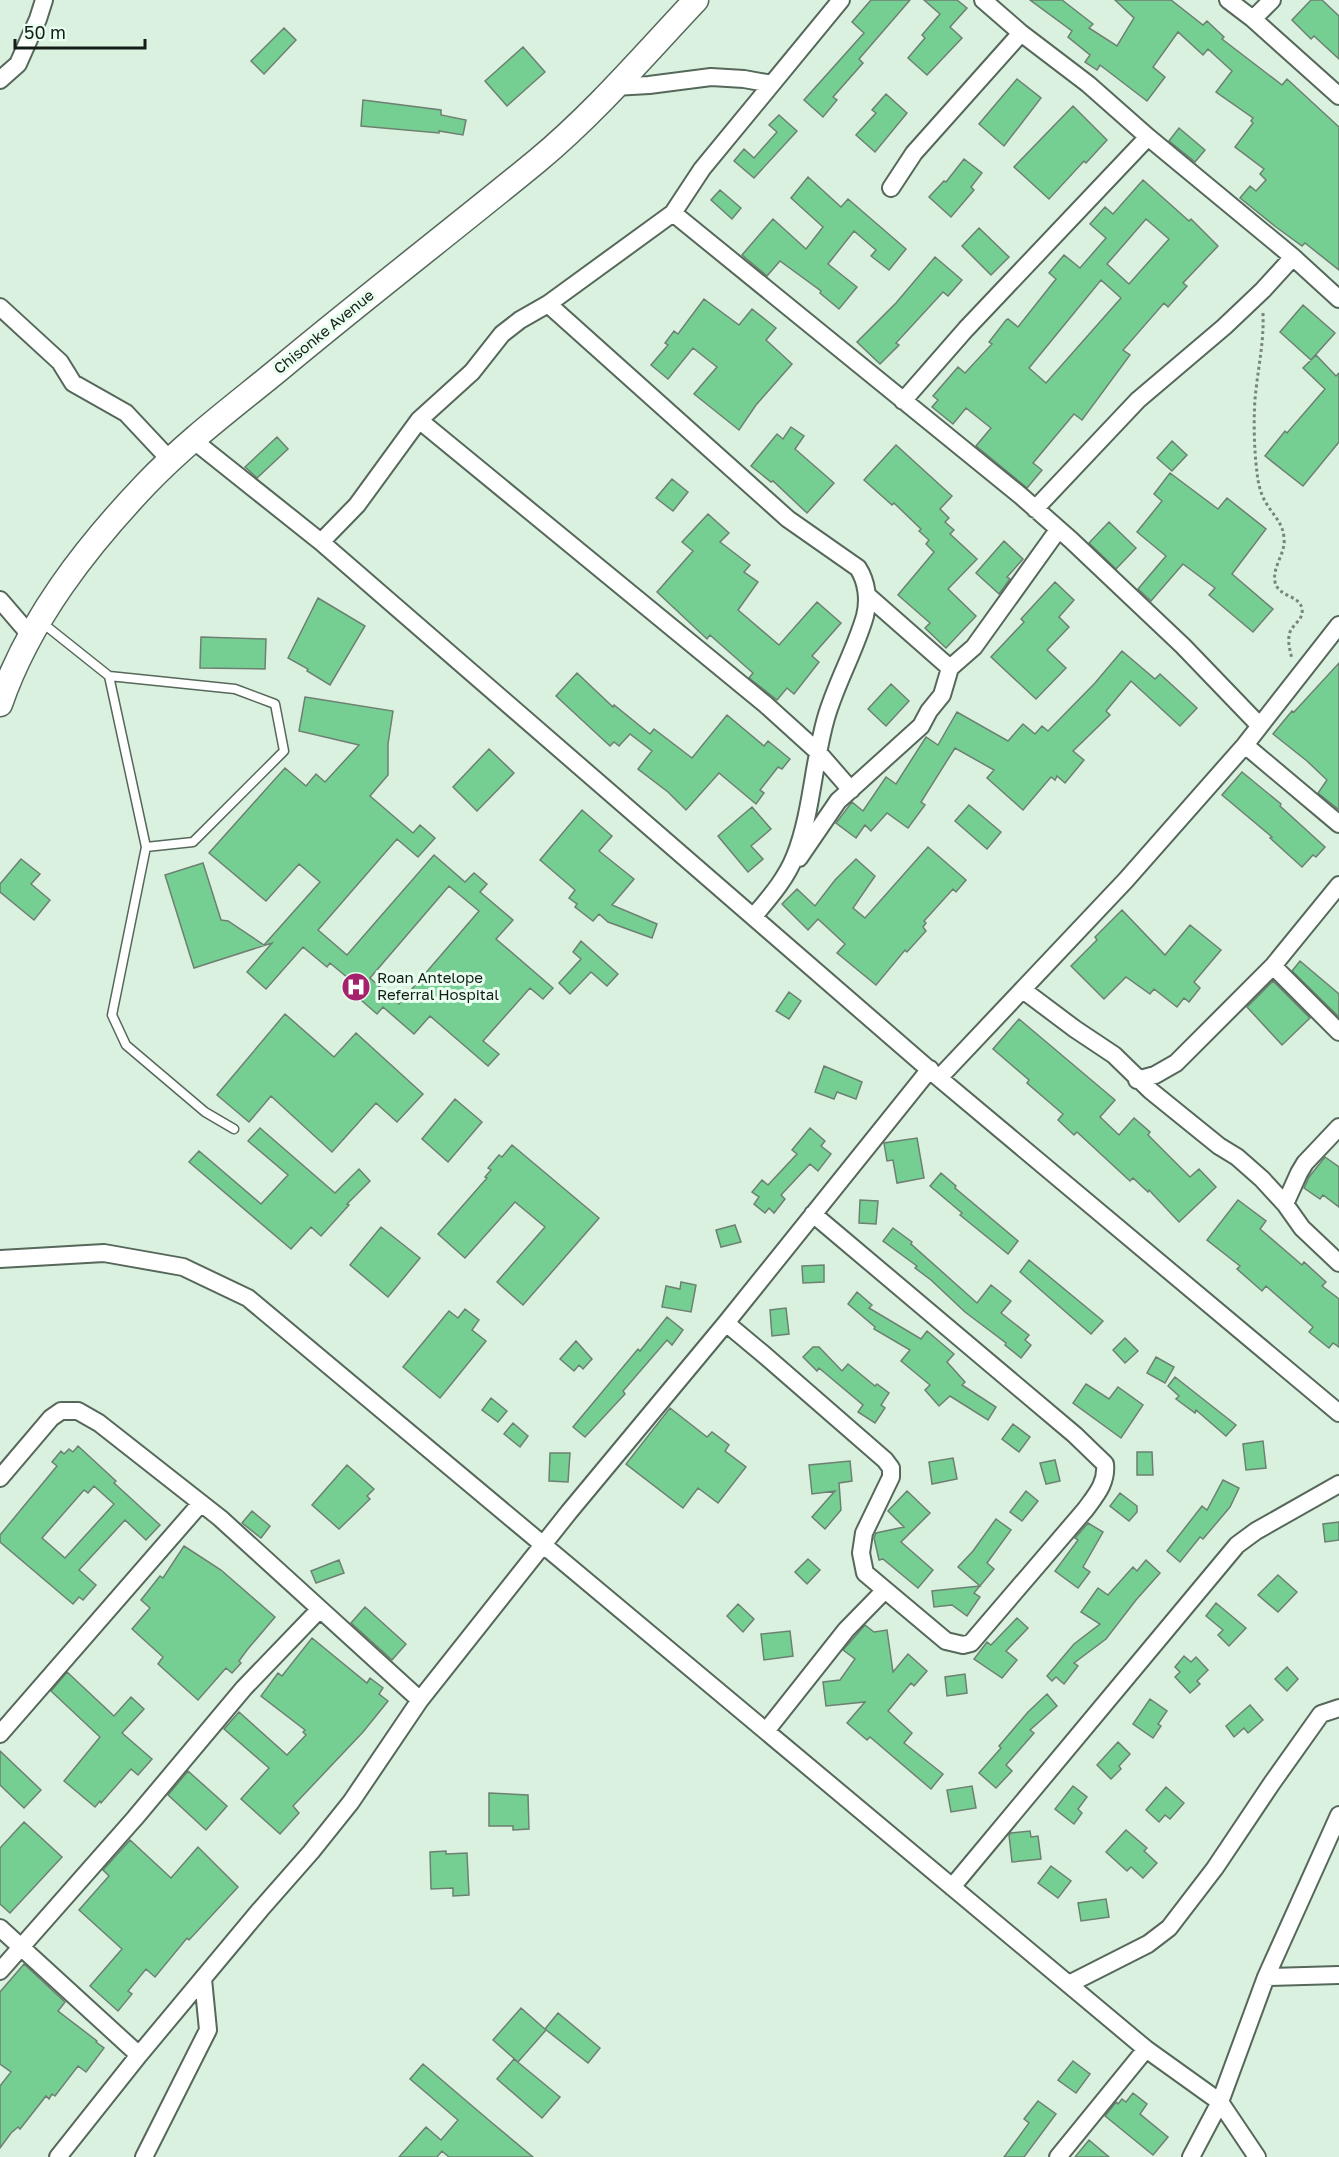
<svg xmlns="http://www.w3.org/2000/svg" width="1339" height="2157" font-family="'Golos Text',sans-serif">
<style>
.building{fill:#75cf93;stroke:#6d8072;stroke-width:1.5;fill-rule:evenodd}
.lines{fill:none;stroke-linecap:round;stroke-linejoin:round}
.lane-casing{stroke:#55685a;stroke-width:11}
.street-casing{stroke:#55685a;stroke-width:20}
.secondary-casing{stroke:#55685a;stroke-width:27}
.path{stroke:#77857a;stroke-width:3;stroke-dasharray:3 3;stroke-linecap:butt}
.lane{stroke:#fff;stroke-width:8}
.street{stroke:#fff;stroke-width:16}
.secondary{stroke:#fff;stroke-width:24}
.labels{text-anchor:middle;stroke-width:6;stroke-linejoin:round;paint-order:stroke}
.street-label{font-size:15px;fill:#151c17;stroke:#e8feee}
.poi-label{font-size:15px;fill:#151c17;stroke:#e8feee;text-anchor:start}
</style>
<rect width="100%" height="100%" fill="#dbf1e0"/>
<path class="building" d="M871 0H910L859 59 863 63 833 97 837 100 823 117 804 100 864 33 852 22Z
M924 0H957L967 8 950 27 962 38 927 75 908 58 925 38 922 35 940 14Z
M1030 0H1062L1093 24 1089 28 1117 46 1134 18 1115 0H1171L1203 25 1207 21 1224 37 1222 39 1282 85 1287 79 1339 127V270L1305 243 1302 246 1276 227 1240 198 1250 186 1256 191 1266 180 1260 174 1264 169 1235 147 1253 123 1251 121 1253 118 1216 92 1232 71 1208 49 1203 55 1178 32 1153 67 1165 77 1147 101 1100 65 1097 70 1085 62 1090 55 1068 37 1072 31Z
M1311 0H1322L1339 16V59L1314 36 1311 39 1292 20Z
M284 28 296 40 264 74 251 61Z
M523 47 545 72 507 106 485 81Z
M1017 79 1041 98 1004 146 979 124Z
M886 94 907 113 875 152 856 135 876 113 872 110Z
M363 100 441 110V115L466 120 463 135 439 131V133L361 126Z
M1073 106 1107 140 1086 163 1084 161 1049 199 1014 167Z
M779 115 797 131 754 178 734 161 744 149 754 158 777 132 769 125Z
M1179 128 1205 150 1195 162 1169 141Z
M964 159 982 173 971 187 974 190 951 217 929 197 944 181 946 182Z
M808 177 841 207 848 199 906 249 889 270 871 256 876 250 854 231 828 264 857 287 839 309 820 293 821 291 780 261 767 276 742 255 773 219 806 249 823 227 791 198Z
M1143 180 1189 221 1191 219 1218 246 1183 283 1187 286 1168 307 1164 303 1123 350 1130 355 1082 420 1074 414 1033 463 1042 470 1027 488 976 446 991 428 966 408 953 424 932 407 938 400 933 396 958 367 965 373 992 344 989 342 1006 320 1008 319 1018 327 1056 279 1049 273 1064 255 1080 268 1106 238 1090 224 1105 207 1113 214ZM1146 219 1169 239 1129 284 1107 264ZM1101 280 1121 298 1046 383 1029 368Z
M720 190 741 208 732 219 711 200Z
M979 228 1009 257 991 275 962 246Z
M935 257 962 280 948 296 943 292 896 343 899 345 880 364 857 342 896 303Z
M704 299 739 325 752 309 776 328 766 340 792 364 756 405 739 430 694 394 717 367 693 348 668 379 651 365 668 345 665 343 674 331 678 334Z
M1303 305 1335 333 1311 360 1280 332Z
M1316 355 1336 376 1339 373V442L1303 486 1265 456 1285 431 1287 433 1325 389 1303 368Z
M791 427 804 436 795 449 834 483 807 513 773 481 771 482 751 466 777 434 783 439Z
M277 437 288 449 257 478 245 467Z
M1172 441 1187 455 1172 471 1157 458Z
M896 445 952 496 940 509 949 518 945 522 954 530 950 534 977 559 948 589 976 616 946 648 925 628 930 623 898 595 934 552 926 544 929 540 919 531 921 529 894 503 892 505 864 480Z
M1170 473 1218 509 1227 498 1266 529 1232 574 1273 609 1253 632 1209 595 1215 588 1183 564 1151 601 1138 589 1166 556 1137 532 1162 501 1154 494Z
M672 479 688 492 673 511 656 498Z
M708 514 729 533 720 542 750 565 744 572 758 582 738 610 779 645 817 602 841 623 812 656 819 662 794 694 787 688 777 700 749 678 753 673 710 635 707 639 657 592 693 551 682 542Z
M1109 522 1136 548 1116 569 1089 543Z
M1004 541 1023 559 1007 577 1010 579 999 594 976 573Z
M1055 582 1074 600 1059 617 1069 627 1047 650 1066 668 1036 699 991 657 1024 622 1021 619Z
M318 598 365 626 330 685 307 671 308 669 288 658Z
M201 637 266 639 265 669 200 668Z
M1122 651 1155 679 1160 674 1197 708 1180 726 1131 681 1106 711 1110 715 1073 751 1084 760 1065 783 1057 776 1055 780 1051 777 1023 810 987 778 994 770 955 748 921 802 925 805 908 828 887 813 871 831 865 825 856 838 836 823 852 802 863 811 886 777 896 784 926 737 938 745 957 712 1008 741 1023 724 1035 734 1042 726 1048 731 1095 683Z
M1339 663V810L1318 793 1327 780 1307 761 1273 734 1292 711 1294 712Z
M577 673 613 707 614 705 650 734 654 729 692 758 727 715 764 746 768 741 790 759 782 769 778 767 760 790 764 793 756 804 719 773 686 810 668 792 638 769 652 751 630 734 619 746 614 742 610 746 556 696Z
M891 684 909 701 886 726 868 709Z
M305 697 393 711 388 744V775L370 796 413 833 420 825 435 838 418 857 397 839 318 930 347 955 434 855 465 882 474 873 487 884 480 892 513 920 496 939 553 988 543 999 530 988 483 1041 499 1054 488 1066 430 1016 414 1034 383 1007 377 1014 361 1000 367 994 330 963 327 967 303 947 266 989 247 972 272 943 194 968 165 875 203 863 221 920 228 921 264 945 320 882 299 864 266 901 209 853 285 768 306 786 316 774 325 782 359 745 299 731ZM449 886 479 911 399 1004 370 978Z
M489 749 514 773 477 811 453 787Z
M1242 772 1281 804 1280 806 1325 847 1316 857 1313 855 1302 867 1270 838 1272 837 1222 795Z
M969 805 1001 832 987 849 955 821Z
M752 807 771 829 751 846 763 859 748 872 718 836Z
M582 810 612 836 599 851 634 879 612 905 657 924 652 938 608 922 599 914 593 921 575 907 577 904 569 898 575 890 540 860Z
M928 847 966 880 956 892 953 889 924 921 926 923 923 927 926 931 907 952 905 950 876 985 837 953 845 944 818 919 808 930 782 904 797 889 815 906 835 880 856 859 875 876 853 908 865 918Z
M21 859 40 874 31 884 50 900 34 920 0 892V884Z
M1122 910 1165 955 1190 925 1221 950 1194 982 1200 988 1189 1002 1184 998 1177 1007 1154 989 1150 994 1126 977 1104 999 1071 966 1097 940 1095 937Z
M581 941 618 974 607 986 591 972 570 994 559 983 581 959 573 952Z
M1300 961 1339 994V1017L1292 971Z
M1273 981 1310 1018 1282 1045 1247 1007Z
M789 992 801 1001 789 1019 776 1011Z
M285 1014 334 1057 356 1033 423 1094 397 1122 376 1103 332 1152 271 1096 249 1122 217 1095Z
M1019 1019 1115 1100 1100 1117 1119 1135 1134 1118 1150 1132 1148 1135 1190 1177 1199 1169 1216 1187 1179 1222 1149 1190 1148 1192 1133 1178 1130 1181 1077 1132 1074 1135 1058 1120 1063 1114 1027 1083 1029 1080 993 1049Z
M824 1066 862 1082 856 1099 837 1092 834 1099 815 1092Z
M455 1099 482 1122 448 1162 422 1139Z
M260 1128 335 1193 359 1169 370 1181 347 1204 349 1205 321 1236 311 1227 291 1249 189 1162 199 1151 261 1204 288 1175 248 1141Z
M810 1128 825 1141 821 1146 831 1154 818 1171 810 1164 781 1195 785 1199 774 1213 769 1208 765 1213 754 1204 759 1197 752 1192 762 1180 768 1185 797 1154 792 1150Z
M917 1138 924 1178 897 1183 893 1160 887 1161 884 1143Z
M512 1145 599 1218 523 1305 497 1282 545 1227 515 1202 465 1258 438 1234 487 1178 485 1177 491 1170 488 1168 499 1155 502 1157Z
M1325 1157 1339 1167V1207L1323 1195 1320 1199 1304 1188 1309 1177Z
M941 1173 956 1186 955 1188 1018 1241 1008 1254 960 1215 962 1213 930 1186Z
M860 1200 878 1201 876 1224 859 1223Z
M1238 1200 1266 1221 1260 1229 1302 1265 1304 1262 1326 1282 1322 1286 1339 1299V1347L1333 1343 1329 1348 1309 1332 1313 1327 1266 1286 1262 1291 1237 1269 1240 1266 1207 1240Z
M735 1225 741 1242 721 1247 716 1230Z
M381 1227 420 1258 388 1297 350 1265Z
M893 1228 912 1242 911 1244 977 1303 991 1285 1011 1301 1001 1313 1029 1335 1025 1340 1031 1345 1021 1358 1005 1345 1006 1343 965 1312 931 1280 915 1268 917 1266 883 1241Z
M1029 1260 1103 1321 1091 1334 1020 1272Z
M824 1265V1282L803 1283 802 1266Z
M681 1282 696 1285 691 1312 662 1307 666 1286 680 1289Z
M857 1292 872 1305 869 1308 921 1339 927 1331 954 1354 947 1362 965 1382 962 1385 996 1407 988 1420 950 1396 939 1406 925 1390 930 1385 901 1361 910 1350 874 1329 875 1327 848 1304Z
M786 1308 789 1334 772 1336 770 1310Z
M465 1309 479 1320 472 1330 486 1341 440 1398 403 1367 449 1311 458 1318Z
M667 1317 683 1330 672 1345 667 1340 623 1391 625 1394 585 1437 573 1427 638 1349 640 1351Z
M1125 1338 1138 1351 1125 1363 1113 1350Z
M576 1341 592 1359 583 1369 579 1365 574 1371 560 1359Z
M813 1347H819L842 1371 848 1364 875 1386 877 1384 889 1393 881 1405 885 1408 875 1423 858 1412 863 1405 819 1368 817 1371 803 1357Z
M1156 1357 1174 1367 1165 1383 1147 1373Z
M1175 1377 1236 1425 1226 1436 1196 1410 1195 1413 1176 1399 1179 1396 1168 1386Z
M1086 1384 1109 1399 1118 1387 1143 1405 1121 1438 1073 1403Z
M491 1398 507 1411 498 1422 482 1410Z
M670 1408 707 1437 712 1432 729 1445 725 1451 746 1467 718 1503 698 1488 683 1508 626 1464Z
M513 1423 528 1436 520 1447 504 1434Z
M1013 1424 1030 1437 1019 1452 1002 1439Z
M1263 1441 1266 1468 1246 1470 1243 1444Z
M78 1446 116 1481 114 1483 160 1525 146 1540 125 1520 79 1570 96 1585 83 1600 79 1597 73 1604 0 1542V1535L57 1466 52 1462 61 1451 64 1454 69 1449 73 1452ZM94 1486 114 1504 65 1558 42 1538 84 1490 88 1493Z
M1137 1452H1152L1153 1475H1137Z
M550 1453H570L568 1482 549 1481Z
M953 1458 957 1479 932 1484 929 1462Z
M1055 1460 1060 1481 1046 1484 1040 1463Z
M850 1461 852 1481 839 1483 841 1510 825 1529 812 1517 835 1491 812 1494 809 1465Z
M347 1465 374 1489 367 1496 370 1499 339 1529 312 1505Z
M1223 1480 1239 1488 1230 1507 1203 1539 1200 1537 1180 1562 1167 1551 1202 1506 1207 1510Z
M907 1491 930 1513 901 1542 933 1570 918 1588 883 1559 879 1560 874 1538 876 1533 904 1527 888 1511Z
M1026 1491 1038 1501 1022 1521 1010 1512Z
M1120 1493 1137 1506V1512L1129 1521 1110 1506Z
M252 1511 270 1526 261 1538 242 1523Z
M996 1519 1011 1530 987 1563 994 1569 974 1593 980 1597 967 1616 952 1605 934 1607 932 1591 980 1586 958 1567 973 1551Z
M1339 1522V1540L1325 1542 1323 1524Z
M1088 1523 1103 1532 1083 1567 1090 1572 1078 1588 1055 1571 1078 1540 1075 1538Z
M184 1546 221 1570 275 1617 247 1650 239 1661 241 1663 232 1673 226 1668 198 1700 158 1664 163 1657 132 1629 150 1608 141 1600 160 1576 163 1578Z
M808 1559 820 1570 807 1584 795 1572Z
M339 1560 344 1573 316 1583 311 1571Z
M1146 1560 1160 1573 1136 1600 1106 1639 1074 1663 1078 1666 1064 1684 1056 1677 1052 1681 1047 1676 1074 1644 1100 1624 1081 1612 1098 1588 1108 1595 1133 1567 1137 1571Z
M1278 1575 1297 1592 1278 1612 1258 1595Z
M1216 1603 1246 1628 1229 1646 1218 1635 1223 1630 1206 1616Z
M738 1604 754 1619 743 1632 727 1616Z
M365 1607 406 1644 392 1660 351 1623Z
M1017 1618 1028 1628 1006 1651 1017 1660 1002 1678 974 1659 987 1642 991 1645Z
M865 1625 874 1632 887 1630 893 1672 908 1654 927 1671 914 1686 911 1683 888 1711 912 1733 904 1743 943 1774 931 1789 870 1737 867 1740 847 1723 865 1702 826 1706 823 1682 840 1680 855 1659 843 1650Z
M790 1631 793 1656 764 1660 761 1634Z
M312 1638 367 1683 370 1678 383 1688 379 1694 388 1701 363 1732 293 1806 299 1813 280 1834 241 1799 269 1768 224 1729 239 1712 287 1755 306 1735 303 1732 305 1730 261 1696 278 1673 282 1676Z
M1184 1656 1191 1662 1196 1657 1208 1670 1197 1681 1200 1684 1190 1693 1175 1677 1180 1672 1175 1667Z
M1287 1667 1298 1679 1287 1691 1275 1679Z
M67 1672 114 1716 131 1697 144 1709 122 1733 152 1759 138 1775 131 1769 101 1803 100 1801 95 1807 64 1781 100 1737 51 1691Z
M965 1674 967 1693 947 1696 945 1677Z
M1047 1694 1057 1706 1030 1730 1034 1733 1006 1765 1012 1771 996 1788 979 1773 1001 1748 999 1746 1028 1712Z
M1150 1699 1167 1711 1158 1724 1161 1726 1153 1738 1133 1724Z
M1250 1705 1263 1720 1248 1733 1244 1728 1234 1737 1226 1726Z
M1118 1742 1130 1754 1119 1766 1121 1769 1111 1779 1097 1765Z
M0 1751 41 1790 24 1808 0 1785Z
M188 1771 227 1806 206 1830 168 1795Z
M972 1786 976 1808 951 1812 947 1790Z
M1073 1786 1087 1797 1078 1809 1082 1813 1074 1824 1055 1809Z
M1166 1787 1184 1803 1170 1819 1165 1815 1159 1822 1146 1810Z
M489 1793 528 1795 529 1829 513 1830V1826H489Z
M24 1822 62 1857 10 1913 0 1904V1848Z
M1126 1830 1147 1848 1144 1851 1157 1863 1143 1878 1131 1867 1127 1871 1106 1852Z
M1030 1831 1031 1837 1038 1836 1041 1859 1012 1862 1009 1835 1011 1833Z
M130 1840 171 1878 198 1847 238 1887 189 1940 187 1938 155 1977 146 1969 128 1991 132 1994 118 2011 90 1986 122 1949 79 1910 109 1876 103 1870Z
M446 1851V1854L467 1853 469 1895 453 1896V1888L431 1889 430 1852Z
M1051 1866 1071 1881 1058 1898 1038 1883Z
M1106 1899 1109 1917 1081 1921 1078 1903Z
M24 1964 65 2002 58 2011 97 2041 96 2042 104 2048 86 2072 78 2066 55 2096 52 2094 49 2099 46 2096 20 2129 18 2127 11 2133 0 2148V2086L11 2072 0 2064V1992Z
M521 2008 546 2030 518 2062 493 2040Z
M558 2013 600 2048 588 2063 545 2029Z
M514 2059 560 2097 542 2118 497 2079Z
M1073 2061 1090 2074 1076 2093 1058 2080Z
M423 2064 491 2122 533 2157H449L442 2151 437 2157H399L426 2127 441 2140 458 2120 410 2079Z
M1133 2093 1147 2104 1140 2114 1168 2137 1153 2155 1105 2116 1116 2102 1118 2104 1122 2099 1126 2102Z
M1038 2101 1056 2114 1024 2157H1004L1029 2123 1024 2119Z
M1089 2140 1109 2157H1075Z"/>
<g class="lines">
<g class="lane-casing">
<path id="lane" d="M40 621 109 676 235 689 275 704 284 751 193 842 146 847 109 676
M146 847 112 1015 126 1045 205 1112 234 1129"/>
</g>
<g class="street-casing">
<path id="street" d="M983 0 1021 33 1088 84 1148 137 1293 257 1339 299
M1228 0 1253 19 1272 0
M1253 19 1339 96
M0 80 18 64 38 19 44 0
M614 87 649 85 711 77 744 79 772 84
M891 188 914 153 1021 33
M673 213 1021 496 1071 540 1183 646 1260 726
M548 304 788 519 858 568C867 582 869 600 865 616 855 651 836 683 826 718 813 763 812 813 795 856 786 879 770 897 754 916
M0 307 60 362 73 383 126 413 171 461
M903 401 966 329 1148 137
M419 420 765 704 817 751 851 790
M193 440 321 542 939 1078 1339 1413
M1035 509 1138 400 1224 327 1263 290 1293 257
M321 542 357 505 419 420 472 372 502 334 520 320 548 304 673 213 702 169 841 0
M867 595 950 668
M0 600 31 636
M1245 745 1339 824
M799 858 838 801 921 726 929 711 942 695 950 668 974 647 1058 530
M1339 885 1273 966 1339 1032
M1023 990 1075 1029 1114 1055 1151 1091 1219 1146 1237 1157 1262 1179 1285 1204 1302 1228 1339 1263
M939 1078 1126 880 1245 745 1339 625
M1137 1080 1155 1075 1176 1063 1273 966
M1285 1204 1299 1173 1305 1163 1339 1127
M0 1259 104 1253 183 1267 248 1298 1146 2049 1220 2102 1257 2157
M726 1323 762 1353 885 1460 891 1468V1477L864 1533 861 1553 865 1573 946 1641 963 1645 971 1643 1085 1510C1096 1495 1107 1483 1105 1464L1075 1435 813 1214
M0 1478 51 1418 61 1411H78L99 1423 220 1518 420 1700
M766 1731 846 1630 885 1590
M0 1734 201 1503
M952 1887 1237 1545 1256 1531 1339 1484
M0 1928 139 2055
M0 1971 135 1818 244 1688 320 1609
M1266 1977 1339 1975
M1069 1984 1148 1944 1169 1928 1215 1868 1272 1783 1321 1714 1339 1708
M58 2157 139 2055 260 1910 311 1852 351 1802 420 1700 569 1512 726 1323 930 1069
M144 2157 208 2030 203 1979
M1058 2157 1146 2049
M1191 2157 1220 2102 1266 1977 1339 1815"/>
</g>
<g class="secondary-casing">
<path id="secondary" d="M0 704C29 620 86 547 146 484 188 440 237 404 283 366 367 296 453 230 537 161 595 113 645 54 696 0"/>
</g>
<path class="path" d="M1263 313C1264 341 1259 362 1256 390 1253 411 1254 451 1257 472 1258 484 1261 496 1268 506 1275 517 1283 524 1284 538 1286 553 1272 567 1275 582 1278 597 1300 595 1302 609 1304 619 1293 624 1290 632 1287 641 1290 650 1292 659"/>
<use href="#lane" class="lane"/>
<use href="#street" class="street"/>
<use href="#secondary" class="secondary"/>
</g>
<defs>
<g id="hospital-disc" transform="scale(1.5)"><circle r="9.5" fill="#a5216d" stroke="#e8feee"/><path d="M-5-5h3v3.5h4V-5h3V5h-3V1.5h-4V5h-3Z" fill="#fff"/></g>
</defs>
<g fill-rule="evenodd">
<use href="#hospital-disc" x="356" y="987"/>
</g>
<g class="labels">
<g class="street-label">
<text transform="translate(324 332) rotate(-39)" y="5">Chisonke Avenue</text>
</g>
<g class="poi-label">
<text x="377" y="983">Roan Antelope<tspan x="377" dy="17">Referral Hospital</tspan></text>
</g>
</g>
<path d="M15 39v9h130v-9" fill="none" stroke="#151c17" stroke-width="3"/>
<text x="24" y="39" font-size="18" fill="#151c17" stroke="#e8feee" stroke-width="4.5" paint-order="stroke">50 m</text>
</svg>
